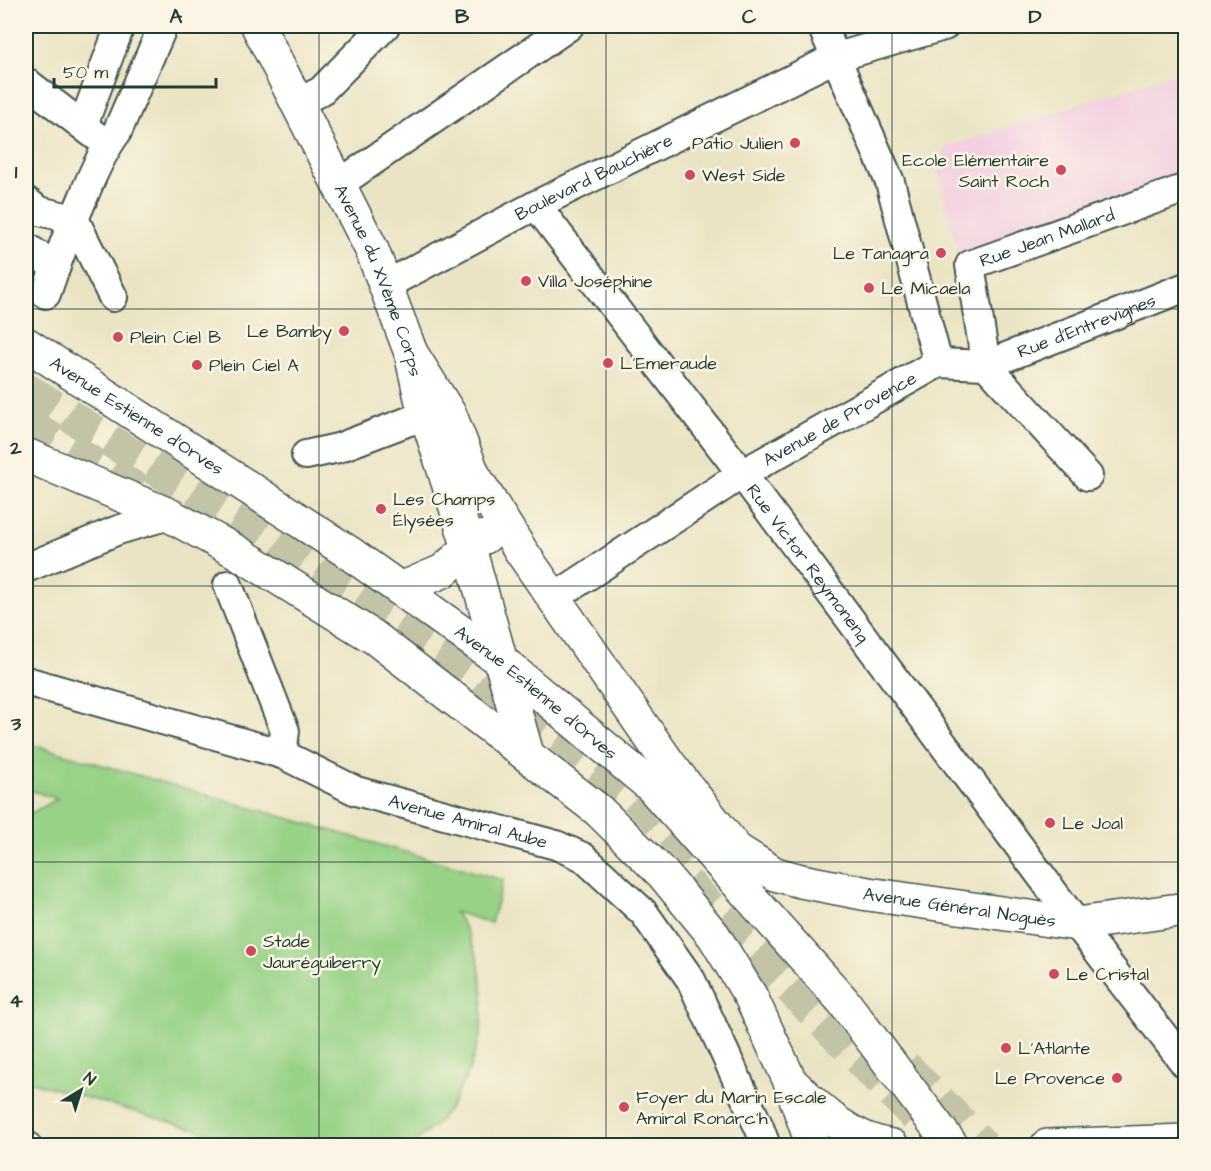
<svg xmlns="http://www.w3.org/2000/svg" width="1211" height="1171" font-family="'Architects Daughter',sans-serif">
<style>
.built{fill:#f2cfe1}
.pitch{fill:#97d286;stroke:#5b885d;stroke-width:1.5}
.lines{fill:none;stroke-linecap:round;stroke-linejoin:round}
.highway-tunnel{stroke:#c2c3a7;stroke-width:33;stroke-dasharray:33 16;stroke-linecap:butt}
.minor-casing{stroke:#3e564a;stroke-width:32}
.major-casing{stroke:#3e564a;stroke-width:36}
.minor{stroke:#fff;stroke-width:28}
.major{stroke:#fff;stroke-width:33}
.grid{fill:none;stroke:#1f3d34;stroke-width:1.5;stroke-opacity:0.55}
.poi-dot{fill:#d1495b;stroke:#fcf5e5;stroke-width:2}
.labels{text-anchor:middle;stroke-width:5;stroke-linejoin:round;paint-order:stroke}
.poi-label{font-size:18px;fill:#1f3d34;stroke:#fcf5e5;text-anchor:start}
.street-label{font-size:18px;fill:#1f3d34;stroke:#fcf5e5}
.neatline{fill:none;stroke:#1f3d34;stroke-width:2}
.grid-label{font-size:20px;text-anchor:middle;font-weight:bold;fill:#1f3d34}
</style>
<rect width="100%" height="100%" fill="#fcf5e5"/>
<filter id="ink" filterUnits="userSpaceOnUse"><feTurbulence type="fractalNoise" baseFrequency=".0167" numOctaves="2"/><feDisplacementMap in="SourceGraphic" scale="12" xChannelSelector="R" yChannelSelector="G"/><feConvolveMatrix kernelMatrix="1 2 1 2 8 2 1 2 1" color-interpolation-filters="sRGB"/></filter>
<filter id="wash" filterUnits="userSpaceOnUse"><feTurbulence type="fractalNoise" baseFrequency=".008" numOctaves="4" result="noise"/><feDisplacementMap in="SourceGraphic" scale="24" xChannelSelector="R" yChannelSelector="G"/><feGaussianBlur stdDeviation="1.35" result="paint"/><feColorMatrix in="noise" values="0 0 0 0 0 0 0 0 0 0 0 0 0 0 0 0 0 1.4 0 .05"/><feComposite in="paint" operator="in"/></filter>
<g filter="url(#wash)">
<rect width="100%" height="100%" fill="#ebe4c4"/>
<path class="built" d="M1185 70V177L959 258 936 164 945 160 944 148Z"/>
<path class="pitch" d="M33 745 503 880 491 923 455 912 465 928 478 959 483 994 481 1033 469 1071 451 1106 438 1123 411 1145H249L32 1082 26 1078V816L57 799 26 789V770Z"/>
</g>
<g filter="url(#ink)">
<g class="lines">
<path class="highway-tunnel" d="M26 389 272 541 463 666 543 723 633 795 699 860
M26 423 143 493
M687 883 920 1121
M905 1066 984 1146"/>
<g class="minor-casing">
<g id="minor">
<path d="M822 26 890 182 938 363"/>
<path d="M26 82 96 136"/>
<path d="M297 103 321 91 385 26"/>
<path d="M83 125 120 26"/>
<path d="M339 184 569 26"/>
<path d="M26 201 39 211 74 219 113 297"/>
<path id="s1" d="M536 205 742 474 1077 924 1186 1065"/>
<path d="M26 247 56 267"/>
<path id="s2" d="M386 285 536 205 837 57 944 26"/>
<path d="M46 294C57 261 69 230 83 198 92 175 102 152 117 132L163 26"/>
<path id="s3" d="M986 365 970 265 1186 188"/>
<path d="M986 365 1088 476"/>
<path d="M306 455 338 448 409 421 426 417"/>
<path d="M26 568 118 530 169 515"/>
<path d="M228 585 285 731 282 754"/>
<path id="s4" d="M549 592 566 590 742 474 938 363 986 365 1186 287"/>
<path id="s5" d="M26 681 282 754 356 791 556 845 583 857 644 913 691 980 759 1127 766 1146"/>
<path d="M26 1145V1146"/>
</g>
</g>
<g class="major-casing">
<g id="major">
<path id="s6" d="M258 26 372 250 411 353 421 398 469 548 527 754"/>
<path id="s7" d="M26 344 348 552 500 660 651 786 843 1001 952 1146"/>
<path d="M411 353 450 415 473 474 521 551 669 764 745 861"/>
<path d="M26 455 169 515 237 552 375 638 598 810 663 874 714 936 751 997 789 1079 813 1146"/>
<path d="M401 589 443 571 479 539 485 537"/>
<path id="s8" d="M729 845 775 874 801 881 868 894 1077 924 1186 909"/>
<path d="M794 1085C822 1112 851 1140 892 1146"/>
<path d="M1047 1146 1186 1141"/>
</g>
</g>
<use href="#minor" class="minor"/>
<use href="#major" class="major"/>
</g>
</g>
<path class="grid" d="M319 26V1146M606 26V1146M892 26V1146M26 309H1186M26 586H1186M26 862H1186"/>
<g class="poi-dot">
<circle cx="795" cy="143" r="6"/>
<circle cx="1061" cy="170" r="6"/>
<circle cx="690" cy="175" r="6"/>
<circle cx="941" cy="253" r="6"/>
<circle cx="526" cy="281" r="6"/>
<circle cx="869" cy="288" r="6"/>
<circle cx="344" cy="331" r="6"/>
<circle cx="118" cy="337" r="6"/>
<circle cx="608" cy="363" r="6"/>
<circle cx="197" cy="365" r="6"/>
<circle cx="381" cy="509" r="6"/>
<circle cx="1050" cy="823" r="6"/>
<circle cx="251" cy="951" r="6"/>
<circle cx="1054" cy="974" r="6"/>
<circle cx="1006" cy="1048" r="6"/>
<circle cx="1117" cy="1078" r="6"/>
<circle cx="624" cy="1107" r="6"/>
</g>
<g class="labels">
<g class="poi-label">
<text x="783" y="149" text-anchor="end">Patio Julien</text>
<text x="1049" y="166" text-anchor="end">Ecole Elémentaire<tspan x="1049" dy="21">Saint Roch</tspan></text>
<text x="702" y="181">West Side</text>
<text x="929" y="259" text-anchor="end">Le Tanagra</text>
<text x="538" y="287">Villa Joséphine</text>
<text x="881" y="294">Le Micaela</text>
<text x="332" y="337" text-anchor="end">Le Bamby</text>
<text x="130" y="343">Plein Ciel B</text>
<text x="620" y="369">L'Emeraude</text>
<text x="209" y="371">Plein Ciel A</text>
<text x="393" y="505">Les Champs<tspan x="393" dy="21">Élysées</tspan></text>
<text x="1062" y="829">Le Joal</text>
<text x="263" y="947">Stade<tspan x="263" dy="21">Jauréguiberry</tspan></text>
<text x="1066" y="980">Le Cristal</text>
<text x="1018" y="1054">L'Atlante</text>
<text x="1105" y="1084" text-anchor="end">Le Provence</text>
<text x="636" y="1103">Foyer du Marin Escale<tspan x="636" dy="21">Amiral Ronarc'h</tspan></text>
</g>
<g class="street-label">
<text dy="6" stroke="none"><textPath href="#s2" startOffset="234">Boulevard Bauchière</textPath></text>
<text dy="6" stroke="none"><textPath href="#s3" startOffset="183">Rue Jean Mallard</textPath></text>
<text dy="6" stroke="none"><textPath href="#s6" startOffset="282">Avenue du XVème Corps</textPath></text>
<text dy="6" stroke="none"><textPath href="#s4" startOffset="609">Rue d'Entrevignes</textPath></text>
<text dy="6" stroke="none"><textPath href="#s7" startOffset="132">Avenue Estienne d'Orves</textPath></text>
<text dy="6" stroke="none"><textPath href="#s4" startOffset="340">Avenue de Provence</textPath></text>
<text dy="6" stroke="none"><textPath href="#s1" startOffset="450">Rue Victor Reymonenq</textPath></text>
<text dy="6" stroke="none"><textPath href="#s7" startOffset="618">Avenue Estienne d'Orves</textPath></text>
<text dy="6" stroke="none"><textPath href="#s5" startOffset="465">Avenue Amiral Aube</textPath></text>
<text dy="6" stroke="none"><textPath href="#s8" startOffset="242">Avenue Général Noguès</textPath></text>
</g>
</g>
<rect width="1211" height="1171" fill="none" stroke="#fcf5e5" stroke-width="66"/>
<g transform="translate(81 1090) rotate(38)" stroke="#fcf5e5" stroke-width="4.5" paint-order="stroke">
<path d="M0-4.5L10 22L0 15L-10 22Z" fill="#1f3d34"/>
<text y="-9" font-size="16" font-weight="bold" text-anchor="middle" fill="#1f3d34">N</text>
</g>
<path d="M54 78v9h162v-9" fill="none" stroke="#1f3d34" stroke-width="3"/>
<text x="63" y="78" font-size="18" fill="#1f3d34" stroke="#fcf5e5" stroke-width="4.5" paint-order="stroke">50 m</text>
<rect x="33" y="33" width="1145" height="1105" class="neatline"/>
<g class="grid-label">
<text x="176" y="23">A</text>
<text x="462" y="23">B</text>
<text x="749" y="23">C</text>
<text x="1035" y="23">D</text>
<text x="16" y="178">1</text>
<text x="16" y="454">2</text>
<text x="16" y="730">3</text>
<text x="16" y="1007">4</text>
</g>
</svg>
